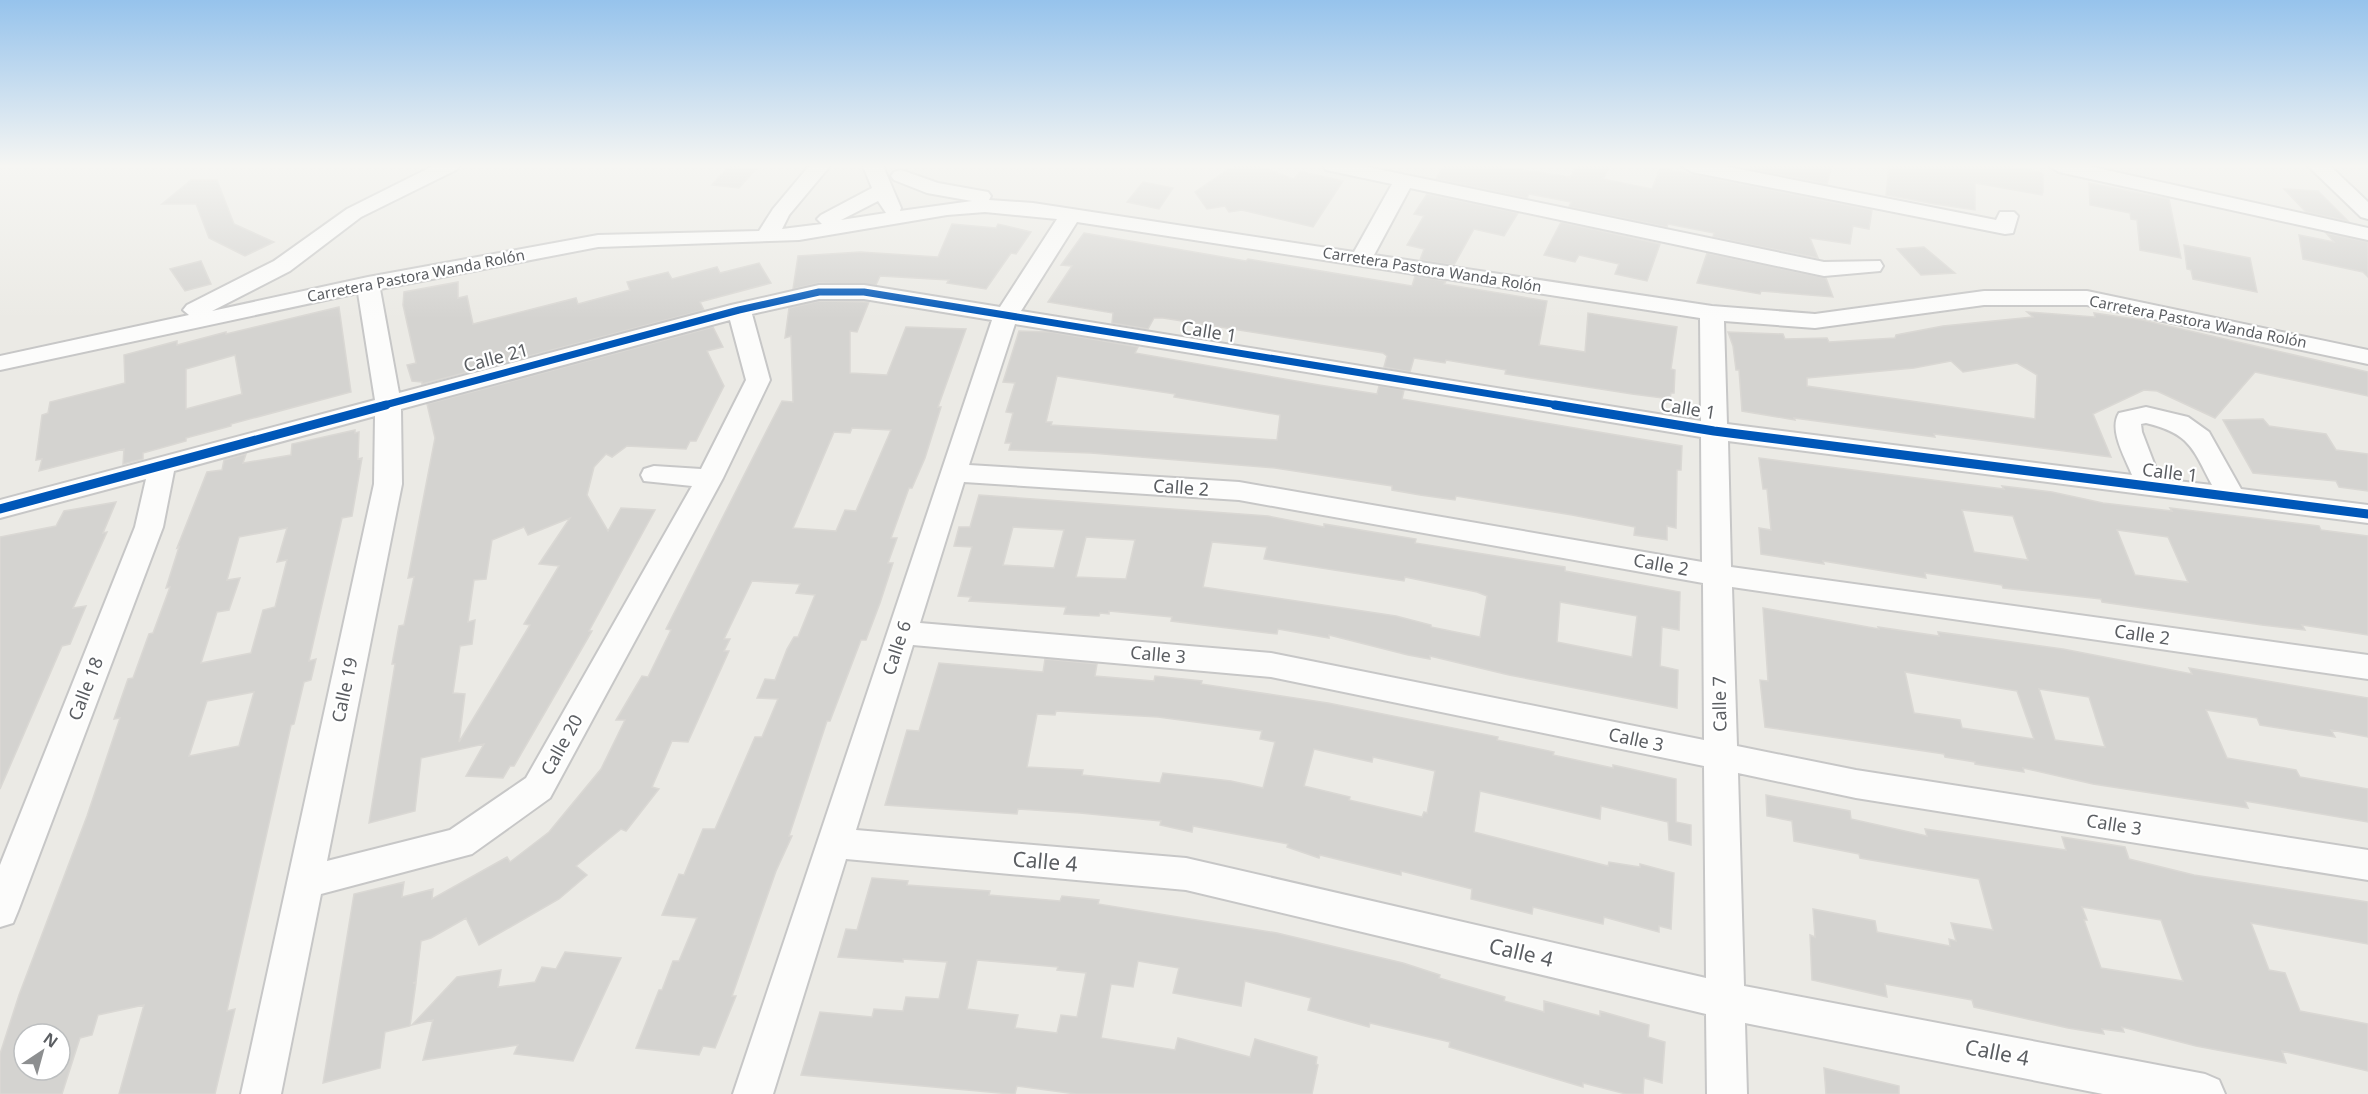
<svg xmlns="http://www.w3.org/2000/svg" width="2368" height="1094" font-family="'Noto Sans',sans-serif">
<style>
.building{fill:#d4d3d0;stroke:#dad8d4;stroke-width:1.5;fill-rule:evenodd}
.lines{fill:none;stroke-linecap:round;stroke-linejoin:round}
.minor-casing{stroke:#c7c7c7;stroke-width:4}
.minor{fill:#fcfcfb;fill-rule:evenodd}
.cycleway-far1-casing{stroke:#fff;stroke-width:10}
.cycleway-casing{stroke:#fff;stroke-width:13}
.cycleway-far1{stroke:#0057b8;stroke-width:7}
.cycleway{stroke:#0057b8;stroke-width:9}
.labels{text-anchor:middle;stroke-width:4.5;stroke-linejoin:round;paint-order:stroke}
.far-street-label{font-size:15px;fill:#5b5e62;stroke:#fff}
.street-label{font-size:18px;fill:#5b5e62;stroke:#fff}
.near-street-label{font-size:21px;fill:#5b5e62;stroke:#fff}
</style>
<rect width="100%" height="100%" fill="#ebeae5"/>
<path class="building" d="M729 166H731L756 169 739 188 712 185Z
M1233 166H1259L1294 179 1300 171 1343 181 1313 227 1242 210 1229 212 1225 206 1207 209 1195 192Z
M1444 166H1497L1570 177 1577 166H1610L1603 179 1652 189 1660 168 1872 210 1869 229 1853 226 1850 244 1810 238 1818 258 1713 237 1714 233 1668 224 1667 227 1569 207 1571 202 1529 194 1527 198 1436 179Z
M1748 166H1832L1827 184 1747 168Z
M1889 166H2010L2043 173V192L2042 195 1975 183V210L1935 204 1886 195Z
M191 180H217L234 224 274 242 245 256 209 238 196 204H162Z
M1143 182 1173 188 1159 209 1127 202Z
M2089 183 2169 199 2181 258 2140 250 2137 220 2131 219 2130 213 2090 205Z
M2284 189 2318 191 2348 221 2306 212Z
M1427 194 1518 213 1504 236 1474 229 1454 265 1420 260 1424 249 1407 245 1424 216 1414 214Z
M1561 222 1660 244 1647 281 1615 274 1619 264 1579 255 1575 262 1544 255Z
M952 224 996 228 998 224 1031 232 1016 254 1011 253 986 289 947 283 949 280 880 276 876 285 819 283 793 289 798 256 860 252 938 257Z
M1084 233 1246 261 1248 259 1412 286 1415 276 1446 281 1444 284 1547 301 1539 345 1585 352 1588 313 1677 327 1671 369 1675 370 1674 393H1671L1670 399 1632 394 1505 374 1506 370 1446 360 1445 363 1414 358 1410 372 1384 367 1387 356 1383 353 1163 318H1154L1148 329 1112 323 1113 313 1048 302 1072 266 1061 265Z
M2326 233 2368 242V277L2363 272 2303 259 2299 235 2334 242Z
M2184 245 2250 258 2257 292 2193 279 2191 270 2187 269Z
M1924 247 1955 273 1921 275 1897 249Z
M1707 253 1826 278 1833 297 1761 291 1760 294 1697 283Z
M201 261 211 284 185 291 170 269Z
M759 263 771 283 700 302 704 310 422 384V382L412 381 407 365 416 363 403 305 404 292 458 282V298L467 296 473 324 576 298 578 304 630 290 627 282 668 272 672 279 717 267 720 273Z
M819 301 869 302 857 332 850 331V373L887 375 906 327 966 329 938 407H941L925 458 912 488H909L891 538H897L888 563H893L880 603 866 640H861L830 721H827L789 836H792L776 871 732 996H736L715 1048 703 1046 699 1055 636 1048 659 990H662L673 961H679L697 918 662 915 679 874 684 875 703 829H715L755 737H762L778 699 757 698 765 679 775 680 787 649 794 637H798L815 595 796 593 800 584 752 581 724 639H730L724 651H729L688 742 672 741 652 787 659 789 626 831 621 829 576 866 587 875 559 899 479 945 466 918 431 938 421 941 416 982 413 983H416L410 1026 385 1032 380 1068 323 1083 354 894 404 882 402 897 433 889 432 899 507 857 510 862 549 832 601 769 625 720H616L642 676 648 677 671 630 666 629 768 428 782 401 793 402 791 336 785 338 789 308ZM852 428 891 430 856 511 845 510 836 531 793 528 834 432 850 433Z
M339 307 351 392 231 424V426L186 438V441L143 453V459L123 464 124 449 39 471 42 459 36 460 42 415 48 413 50 402 125 383 124 355 177 341V345L226 332V334ZM235 355 242 394 186 409V369Z
M2027 312 2095 317 2094 313 2142 320 2368 372V396L2255 372 2215 418 2157 391 2144 390 2093 414 2111 457 1934 434 1935 437 1794 418 1795 420 1742 411 1739 370H1736L1733 346 1728 332 1783 334 1785 339 1827 338 1829 342 1895 338 1896 335 1943 326 2033 317ZM1951 361 1963 372 2017 363 2037 375 2035 419 1807 386V378L1914 368Z
M713 327 723 347 707 351 724 386 696 441H690L686 449 627 446 612 457 606 454 594 467 587 495 608 531 621 508 655 510 589 631H592L514 766H510L503 778 466 776 484 744 421 758 415 811 369 823 395 664H392L399 626 404 625 414 577 408 578 435 438 427 404ZM570 518 539 564 559 566 524 624 530 625 459 742 465 694 453 693 460 646 472 644 475 620 468 622 474 580 486 579 492 540 524 527 528 535Z
M1019 331 1051 332 1138 347 1135 353 1319 385 1377 394 1379 386 1404 390 1402 399 1682 446 1681 470H1677L1676 528 1667 526V540L1634 535 1635 527 1572 515 1456 496 1455 500 1420 495 1392 490V486L1275 468 1091 453 1009 450 1011 443H1005L1013 413 1006 412 1015 383 1003 382ZM1057 376 1175 394 1174 397 1280 415 1277 440 1051 425 1052 422H1046Z
M2263 419 2269 426 2326 434 2336 450 2368 454V491L2339 487 2336 481 2253 473 2223 420Z
M355 430V433L359 432 358 459 362 458 352 516 342 518 309 661 316 659 311 680 304 682 294 724 291 725 227 1011 235 1009 215 1094H119L144 1005 98 1015 92 1035 80 1038 62 1094H0V1054L19 995 87 816 120 718 114 719 128 679 133 678 149 634 153 633 170 587 166 588 179 547 177 548 207 472 222 470 224 460 246 454 243 463 291 455 292 444ZM287 528 277 562 287 560 275 607 263 610 251 653 201 663 217 612 229 610 240 578 227 580 239 537ZM254 692 239 746 189 756 207 701ZM24 1034H60V1070H24Z
M1759 458 2004 489 2002 486 2052 492 2103 503 2172 511 2170 508 2319 526 2321 530 2368 536V635L2302 625 2305 630 2262 625 2102 602 2101 599 2003 588 2002 585 1925 573 1926 578 1823 561 1824 564 1761 554 1759 528 1771 530 1767 489H1763ZM1962 510 2013 516 2028 560 1974 552ZM2117 530 2168 537 2188 582 2135 575Z
M979 495 1268 516 1324 527V524L1416 539 1415 543 1565 567V571L1680 592 1679 630 1662 627 1660 666 1678 670 1677 708 1509 675 1430 656V659L1408 655 1329 635V638L1278 629 1277 634 1171 621 1172 617 1109 611V614L1100 613 1099 616 1064 614 1066 607 969 601 971 597 958 596 972 547 954 546 959 527H970ZM1013 527 1064 530 1054 568 1003 565ZM1086 537 1135 540 1126 579 1076 577ZM1212 542 1267 547 1264 559 1404 581 1405 577 1477 592 1487 596 1480 637 1431 627V625L1396 616 1203 587ZM1560 602 1637 616 1632 657 1557 642Z
M116 502 103 533 107 532 73 608 86 606 70 644 62 646 0 789V537L56 526 64 511Z
M1763 608 1879 629 1878 627 1939 636 1938 632 2063 649 2192 674 2189 668 2368 698V737L2331 730 2335 737 2260 725 2257 718 2206 710 2227 758 2296 770 2300 777 2368 789V822L2245 801 2248 808 2093 784 2023 768 2024 772 1975 764V762L1945 757 1944 754 1765 727 1760 680 1768 681ZM1905 672 2017 691 2034 739 1962 728 1960 720 1914 713ZM2039 689 2089 697 2105 747 2055 740Z
M1045 659 1097 664 1095 676 1154 681 1155 676 1202 681 1201 684 1328 703 1498 737 1497 740 1554 752 1553 755 1613 768V765L1676 779V822L1691 825V845L1669 840 1668 822 1601 806 1600 819 1480 791 1474 832 1608 866 1609 862 1640 867V864L1674 873 1671 929 1659 926V932L1604 917 1603 924 1533 907 1532 914 1471 899 1472 889 1401 871V875L1320 855 1319 858 1287 847 1288 844 1193 826 1192 832 1160 825 1161 821 1080 813 1018 809 1017 814 885 805 907 730 919 731 939 663 1043 672ZM1056 711 1158 717 1262 731 1260 739 1275 742 1263 788 1231 781 1163 773 1160 783 1082 775 1083 770 1027 767 1037 714 1055 715ZM1314 749 1372 762 1373 757 1435 771 1427 813 1424 812 1422 817 1349 800 1350 797 1304 786Z
M1766 795 1850 811 1851 819 1927 836 1925 829 2066 850 2062 837 2125 847 2129 859 2194 875 2368 902V944L2251 923 2269 970 2285 973 2300 1011 2368 1024V1071L2282 1051 2286 1063 2196 1046 2122 1027 2124 1032 2102 1029 2104 1034 2068 1028 1974 1007 1972 1000 1885 984 1887 997 1812 980 1810 935 1815 937 1813 909 1875 921 1877 932 1950 946 1949 939 1956 941 1951 923 1993 930 1979 879 1860 858 1859 854 1794 841 1792 821 1767 816ZM2082 907 2161 920 2183 981 2101 968 2084 920H2087Z
M872 878 908 881 907 885 990 891 989 895 1060 901 1062 896 1099 900 1098 904 1277 933 1403 963 1440 975 1439 978 1505 997 1504 1001 1544 1012V1001L1600 1016V1011L1649 1025 1648 1037 1665 1042 1662 1083 1644 1078 1643 1094H1626L1583 1083V1087L1449 1047 1450 1042 1370 1023 1369 1027 1308 1010 1311 998 1245 981 1241 1006 1173 993 1179 968 1138 961 1133 987 1111 984 1101 1038 1175 1050 1178 1038 1250 1057 1255 1039 1317 1057 1316 1064 1318 1065 1312 1094H1076L1017 1086 1015 1094H1011L801 1075 820 1012 872 1017 874 1009 903 1011 906 997 939 999 947 962 903 959V962L838 957 846 929 857 930ZM977 960 1058 967 1057 970 1086 973 1077 1017 1061 1015 1057 1033 1015 1028 1018 1015 967 1009Z
M565 952 621 958 573 1061 514 1054 518 1045 423 1060 433 1020 412 1025 457 977 501 970 498 987 535 982 542 967 556 969Z
M1824 1068 1899 1086V1094H1826Z"/>
<g class="lines">
<g class="minor-casing">
<path id="minor" d="M433 166H459L456 170 361 217 290 271 212 311 368 277 598 235 759 231 773 209 809 166H830L789 215 782 229 822 224 817 219 821 215 872 188 863 166H883L901 208 900 211 972 201 927 193 894 180 891 176 894 172 901 170 938 183 988 192 991 196 989 200 1033 203 1354 252 1392 184 1326 170 1323 166H1363L1824 262 1880 261 1883 266 1880 271 1824 276 1410 188 1374 255 1712 306 1815 314 1984 291H2087L2368 350V364L2087 305H1984L1815 328 1724 321 1727 424 2132 475C2126 459 2108 430 2119 413L2146 407 2188 417 2209 432 2241 489 2368 505V523L1728 441 1731 567 2368 655V679L1732 587 1737 746 1856 770 2368 850V880L1856 798 1738 773 1744 986 2205 1074 2219 1080 2225 1094H2103L1745 1023 1747 1094H1707L1706 1014 1186 890 846 859 773 1094H733L992 320 864 299H819L752 314 770 380 723 478 550 798 472 854 321 894 281 1094H241L374 484 375 416 174 471 163 527 18 911 13 923 0 927V865L135 527 146 479 0 518V500L375 400 358 293 0 370V356L189 315 183 310 187 305 274 261 347 209ZM878 201 886 213 841 220ZM985 212 1057 219 1000 307 864 285H819L731 305 399 393 380 289 598 247 799 240 947 215ZM1077 222 1700 318 1701 421 1021 311ZM730 320 746 380 701 469 654 466 644 469 641 475 644 481 692 486 526 778 450 830 327 861 402 484 401 409ZM1015 324 1701 437 1702 562 1239 482 969 465ZM2146 423C2190 434 2192 447 2212 485L2160 479 2142 432 2141 424ZM964 482 1239 500 1703 583 1704 740 1271 653 920 623ZM913 645 1271 677 1704 766 1706 978 1186 858 856 830Z
M1682 166H1724L1996 220 2000 212H2014L2018 216 2013 233 2005 234 1692 172Z
M2049 166H2088L2368 228V240L2059 172Z
M2308 166H2330L2368 202V219L2361 217Z"/>
</g>
<use href="#minor" class="minor"/>
<g class="cycleway-far1-casing">
<path id="cycleway-far1" d="M381 406 739 310 819 292H864L1564 406"/>
</g>
<g class="cycleway-casing">
<path id="cycleway" d="M1555 405 1714 431 2368 514
M0 509 386 405"/>
</g>
<use href="#cycleway-far1" class="cycleway-far1"/>
<use href="#cycleway" class="cycleway"/>
</g>
<linearGradient id="sky" x2="0" y2="1"><stop stop-color="#96c3ec"/><stop offset="0.52" stop-color="#f6f6f3"/><stop offset="1" stop-color="#f6f6f3" stop-opacity="0"/></linearGradient>
<rect width="2368" height="319" fill="url(#sky)"/>
<g class="labels">
<g class="far-street-label">
<text transform="translate(1432 270) rotate(9)" y="5">Carretera Pastora Wanda Rolón</text>
<text transform="translate(416 276) rotate(-11)" y="5">Carretera Pastora Wanda Rolón</text>
<text transform="translate(2198 322) rotate(11)" y="5">Carretera Pastora Wanda Rolón</text>
</g>
<g class="street-label">
<text transform="translate(1209 332) rotate(9)" y="6">Calle 1</text>
<text transform="translate(496 358) rotate(-15)" y="6">Calle 21</text>
<text transform="translate(1688 409) rotate(9)" y="6">Calle 1</text>
<text transform="translate(2170 473) rotate(7)" y="6">Calle 1</text>
<text transform="translate(1181 488) rotate(4)" y="6">Calle 2</text>
<text transform="translate(1661 565) rotate(10)" y="6">Calle 2</text>
<text transform="translate(2142 635) rotate(8)" y="6">Calle 2</text>
<text transform="translate(897 648) rotate(-72)" y="6">Calle 6</text>
<text transform="translate(1158 655) rotate(5)" y="6">Calle 3</text>
<text transform="translate(86 689) rotate(-69)" y="6">Calle 18</text>
<text transform="translate(345 690) rotate(-78)" y="6">Calle 19</text>
<text transform="translate(1720 704) rotate(-91)" y="6">Calle 7</text>
<text transform="translate(1636 740) rotate(12)" y="6">Calle 3</text>
<text transform="translate(562 745) rotate(-61)" y="6">Calle 20</text>
<text transform="translate(2114 825) rotate(9)" y="6">Calle 3</text>
</g>
<g class="near-street-label">
<text transform="translate(1045 862) rotate(5)" y="7">Calle 4</text>
<text transform="translate(1521 953) rotate(13)" y="7">Calle 4</text>
<text transform="translate(1997 1053) rotate(11)" y="7">Calle 4</text>
</g>
</g>
<g transform="translate(42 1052) rotate(36)"><circle r="28" fill="#ffffff" stroke="#bdbfc0" stroke-width="1.5"/>
<path d="M0-4.5L10 22L0 15L-10 22Z" fill="#8d8f90"/>
<text y="-9" font-size="16" font-weight="bold" text-anchor="middle" fill="#5b5e62">N</text>
</g>
</svg>
